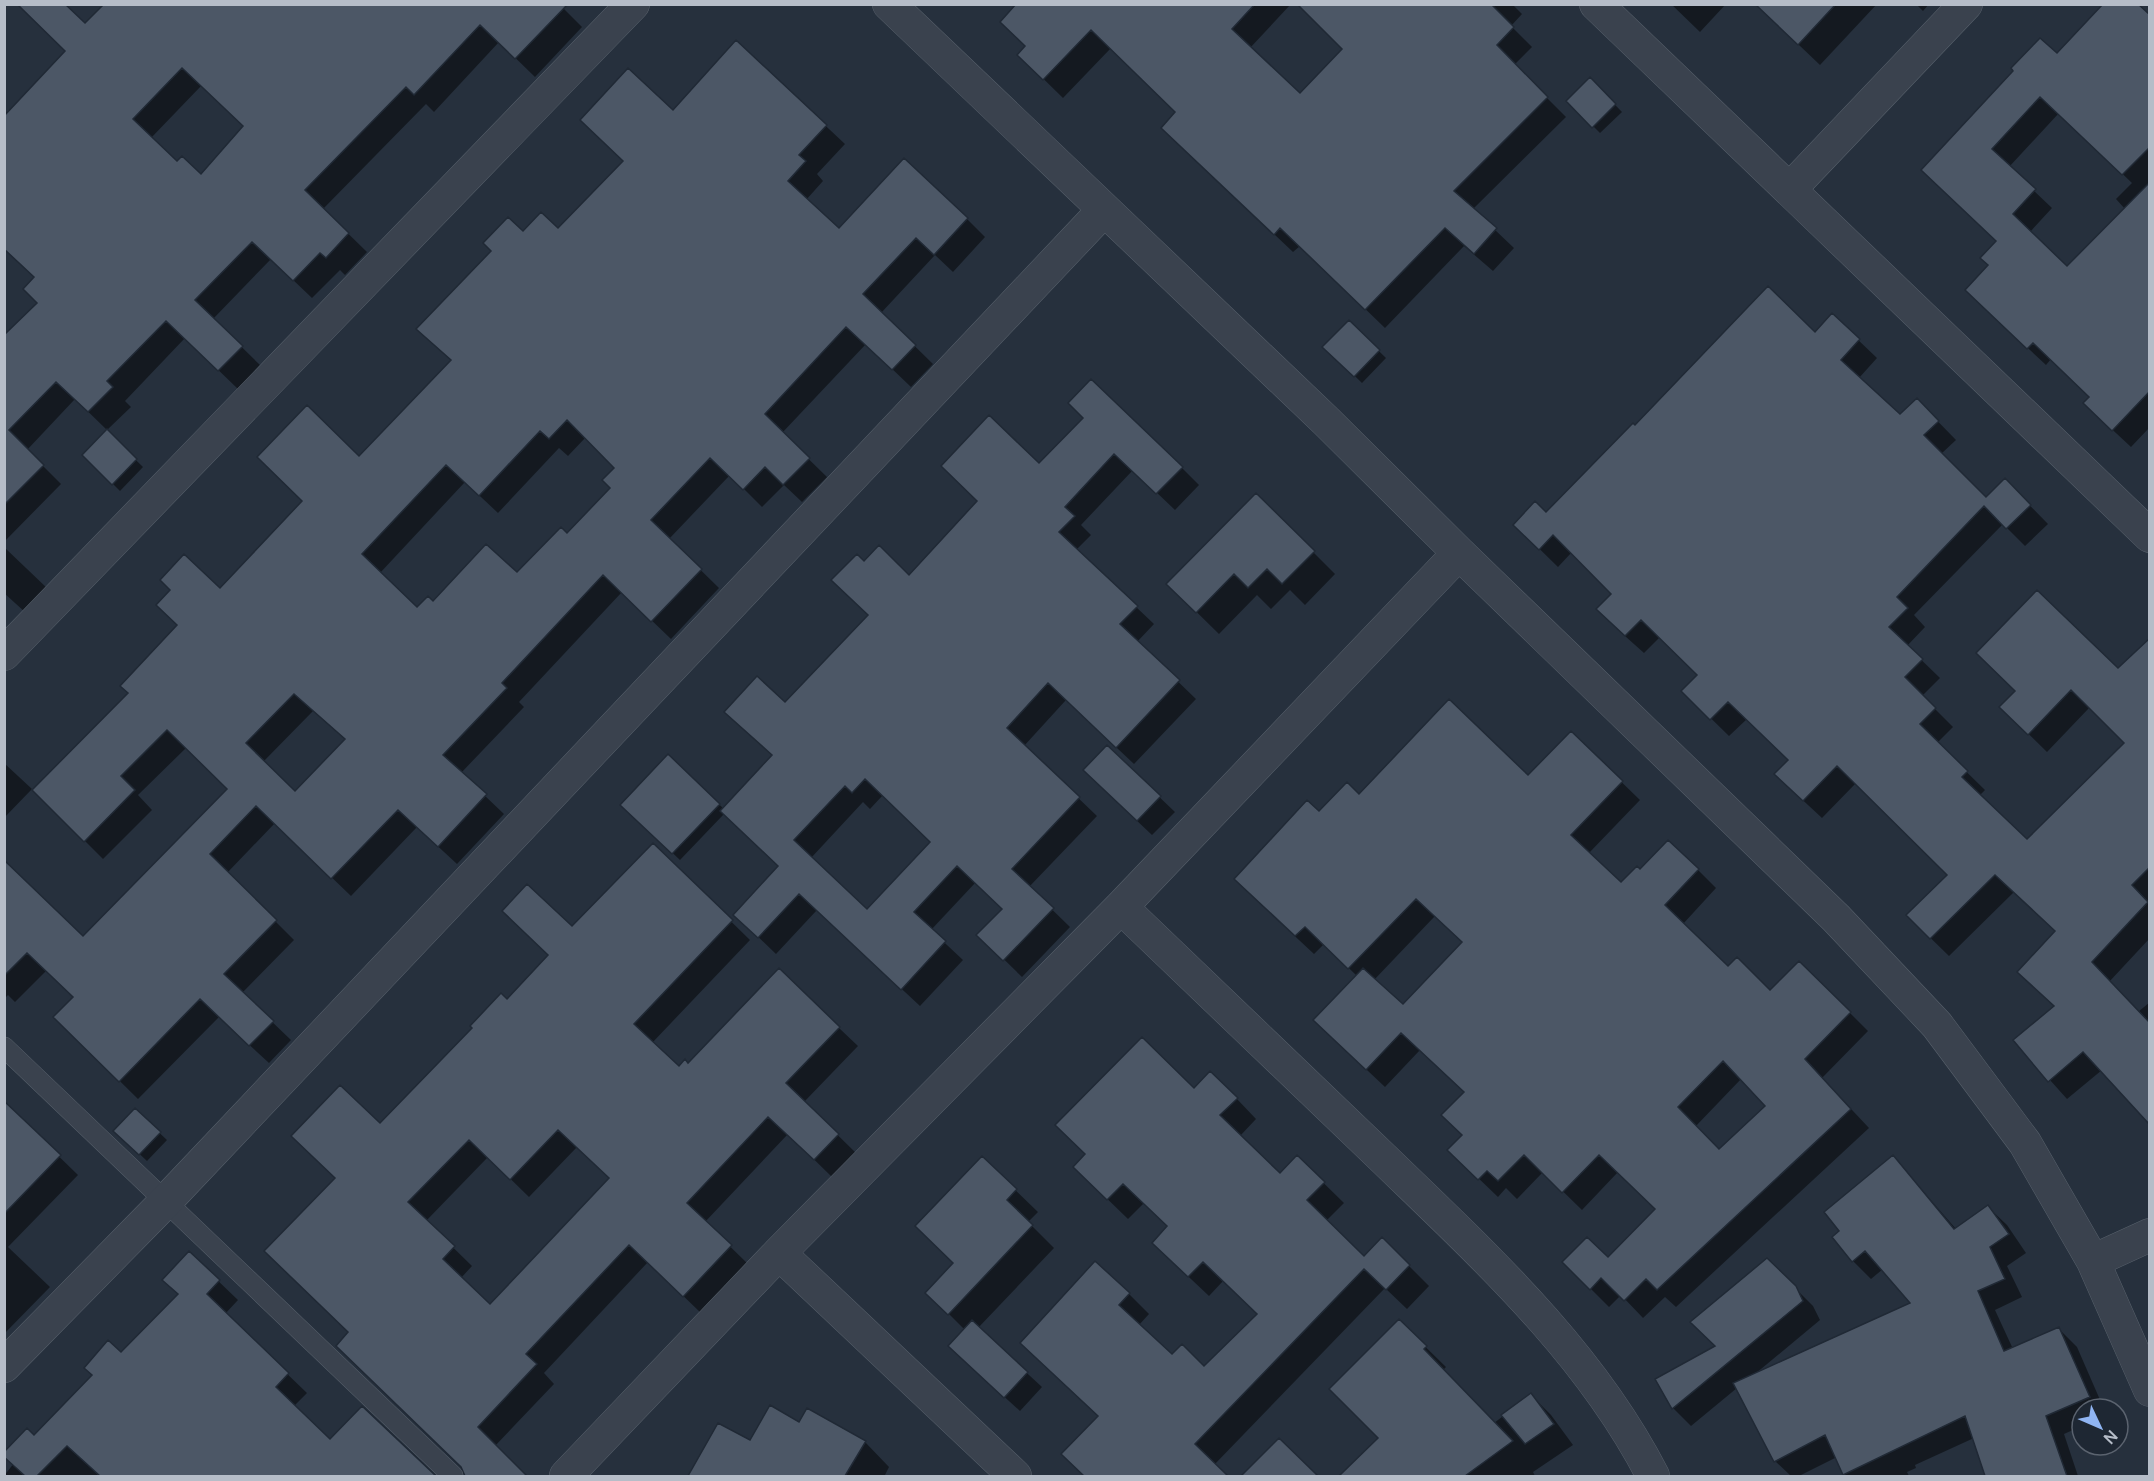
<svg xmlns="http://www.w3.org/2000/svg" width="2154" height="1481" font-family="Manrope,sans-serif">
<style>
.shadow{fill:#0007;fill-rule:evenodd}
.building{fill:#4c5766;stroke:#202935;stroke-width:1.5;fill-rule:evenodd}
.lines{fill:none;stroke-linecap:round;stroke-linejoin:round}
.service-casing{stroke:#57606b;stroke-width:21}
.minor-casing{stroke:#57606b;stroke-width:34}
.service{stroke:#3a424e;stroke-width:20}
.minor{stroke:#3a424e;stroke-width:33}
</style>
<rect width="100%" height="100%" fill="#26303d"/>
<path class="shadow" d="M559 4 582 27 535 77 499 42 434 112 426 104 323 209 367 252 345 275 340 270 312 298 271 259 213 319 260 365 238 389 185 338 125 401 131 407 107 430 75 399 27 450 61 484 4 542V337L39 303 36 278 4 247V110L9 114 67 51 85 25ZM202 85 245 126 201 176 177 163 151 138Z
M1018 4H1291L1250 48 1300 95 1444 4H1512L1522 14 1511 26 1532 47 1514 65 1566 117 1473 209 1514 248 1493 271 1464 246 1385 328 1300 246 1293 252 1181 146 1177 112 1111 48 1063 98 1019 55 1027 46Z
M1671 4H1726L1700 32Z
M1756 4H1877L1820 65Z
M1916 4H1929L1923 11Z
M2150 18V427L2131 447 2102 420 2091 397 2051 359 2046 365 1984 307 1990 265 1998 241 1940 187 2057 55ZM2059 113 2132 183 2116 199 2125 209 2067 268 2030 232 2052 208 2009 167Z
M736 42 845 144 817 174 823 181 806 200 839 230 967 219 985 237 953 272 935 255 881 313 933 364 911 387 866 344 782 433 827 477 802 502 784 485 762 507 730 475 669 539 719 588 671 639 622 592 519 702 524 707 461 773 504 814 457 864 417 827 351 896 275 823 227 873 294 940 242 993 291 1040 269 1063 219 1017 138 1099 55 1017 75 997 47 970 15 1002 8 995 4 999V862L83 938 229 790 186 748 138 795 152 810 103 859 34 790 130 694 220 590 359 458 452 361 436 347 523 233 558 230 674 112ZM586 437 616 468 612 488 567 535 517 574 418 609 380 573 465 482 498 513 559 448 568 456ZM313 711 346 740 295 793 263 762Z
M1590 79 1622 112 1600 133 1568 101Z
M1832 315 1877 358 1859 378 1900 416 1917 400 1956 440 1941 454 1986 499 2005 480 2048 524 2025 546 2003 524 1914 615 1925 627 1907 646 1940 678 1922 696 1953 727 1937 743 1985 790 1979 796 2027 841 2126 743 2090 707 2047 752 2001 707 2118 670 2150 640V938L2109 982 2138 1012 2150 1002V1122L2102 1070 2067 1099 2015 1041 2055 1007 2056 931 2014 892 1949 956 1908 916 1949 875 1856 783 1822 818 1794 792 1790 760 1747 719 1729 736 1683 691 1699 675 1660 637 1644 653 1616 628 1614 594 1572 552 1558 567 1515 525 1546 514 1635 427 1815 334Z
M1349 322 1386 358 1362 383 1325 347Z
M1085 418 1182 468 1199 485 1175 510 1133 470 1081 525 1091 535 1076 550 1154 624 1137 642 1196 699 1134 764 1066 700 1024 746 1097 816 1029 887 1070 927 1022 977 979 935 1004 909 976 882 931 930 963 960 920 1006 817 910 776 954 753 932 780 867 724 814 680 860 622 805 668 756 724 809 774 756 785 704 870 616 864 563 909 577 1039 466ZM883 795 932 842 867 911 811 858 863 802 870 809Z
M107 432 143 467 120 491 84 455Z
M1256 495 1335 574 1305 605 1290 590 1271 609 1257 595 1219 634 1168 584Z
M4 547 48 589 26 613 4 593Z
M1571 733 1640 800 1589 853 1621 884 1640 871 1698 870 1716 888 1683 924 1728 968 1770 992 1850 1013 1868 1031 1822 1078 1869 1128 1676 1307 1665 1297 1643 1318 1621 1295 1609 1307 1564 1262 1608 1260 1657 1209 1618 1172 1582 1210 1543 1172 1517 1199 1506 1188 1498 1197 1449 1150 1464 1135 1465 1092 1420 1050 1385 1087 1333 1038 1357 976 1324 944 1314 954 1254 898 1319 813 1359 796 1529 777ZM1435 916 1464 943 1403 1007 1374 980ZM1742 1078 1767 1106 1719 1151 1695 1127Z
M1107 747 1175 812 1152 835 1099 785Z
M4 763 32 789 4 818Z
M653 845 750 940 652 1043 679 1068 839 1028 858 1046 804 1102 857 1154 833 1178 788 1134 705 1222 749 1265 702 1314 648 1262 544 1373 554 1384 495 1446 525 1476H471L338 1346 350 1333 337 1179 380 1125 507 1002 572 928ZM577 1147 610 1178 490 1306 461 1278 472 1266 426 1221 488 1157 529 1197Z
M1194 1090 1237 1099 1256 1119 1240 1136 1280 1175 1297 1157 1344 1203 1326 1221 1364 1258 1382 1239 1429 1286 1407 1309 1385 1288 1214 1465 1226 1476H1085L1063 1454 1100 1417 1042 1363 1129 1294 1149 1314 1139 1325 1172 1356 1204 1368 1259 1314 1224 1280 1209 1296 1174 1263 1169 1227 1144 1203 1128 1219 1095 1187Z
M4 1103 78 1175 8 1247 50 1287 4 1334Z
M135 1110 167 1140 147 1161 115 1131Z
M1893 1157 1956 1229 1988 1207 2007 1225 2026 1253 2007 1266 2022 1297 1995 1310 2013 1349 2059 1329 2077 1347 2104 1409H2082V1426L2064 1434 2078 1476H1987L1974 1438 1915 1465 1916 1468 1907 1472 1909 1476H1845L1837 1457 1799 1476H1791L1775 1461 1737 1388 1691 1426 1673 1408 1717 1347 1767 1260 1813 1306 1820 1320 1755 1374 1913 1303 1883 1269 1871 1279 1853 1261 1841 1231Z
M982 1158 1038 1212 1028 1222 1054 1248 978 1328 1042 1387 1020 1411 965 1361V1330L949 1314 955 1263Z
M189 1253 238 1300 225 1314 307 1393 294 1406 330 1441 362 1408 436 1476H4L34 1437 121 1354 179 1295Z
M1399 1321 1446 1367 1443 1370 1494 1423 1531 1395 1551 1415 1573 1445 1533 1472 1535 1476H1341L1380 1438Z
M800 1424 865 1442 889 1467 885 1475 887 1476H699L693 1470 750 1442Z
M1279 1441 1316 1476H1243Z"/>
<path class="building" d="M17 4H65L85 23 104 4H568L515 59 480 25 414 95 406 87 305 190 349 233 326 258 320 253 293 281 252 242 195 300 243 346 218 371 166 321 107 381 113 387 88 412 56 382 9 430 44 465 4 505V335L37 303 23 289 34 277 4 249V116L65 51ZM182 68 243 126 201 174 182 156 177 161 133 119Z
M1016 4H1255L1232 29 1300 93 1342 49 1297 4H1491L1514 27 1497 45 1548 97 1454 191 1497 228 1474 254 1445 228 1365 310 1280 228 1274 235 1161 128 1175 112 1091 30 1043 80 1017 55 1025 46 1000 22Z
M1755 4H1836L1798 45Z
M2103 4H2138L2150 15V147L2122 175 2040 97 1992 149 2036 189 2013 214 2067 266 2150 182V391L2112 431 2083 403 2089 397 2033 343 2027 349 1965 290 1988 265 1980 258 1996 241 1921 170 2013 71 2011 68 2040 38 2057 53Z
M736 40 827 125 799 155 806 161 788 181 839 228 904 158 968 218 934 255 916 238 863 294 916 345 892 370 846 327 765 414 810 458 783 485 765 467 743 490 710 458 651 520 702 569 651 622 603 575 502 683 507 688 443 755 487 794 438 847 398 810 331 879 256 806 210 854 277 920 224 974 274 1021 249 1046 200 999 119 1082 53 1017 73 997 27 953 4 976V860L83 936 227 789 167 730 121 776 135 790 84 842 32 790 128 693 120 686 177 625 156 605 170 590 160 580 184 554 220 588 302 501 257 457 307 405 359 456 451 360 416 329 491 251 483 243 508 217 523 231 541 212 558 228 623 161 580 120 628 68 673 110ZM567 420 614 468 602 480 610 488 567 533 561 527 517 572 486 544 433 601 428 596 417 607 362 554 446 465 479 496 540 431 549 439ZM294 694 345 739 295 791 246 743Z
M1590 77 1616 104 1592 128 1566 101Z
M1768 286 1815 332 1832 313 1860 339 1841 360 1900 414 1917 398 1939 421 1924 435 1986 497 2005 478 2031 505 2006 529 1984 506 1897 597 1908 608 1889 627 1923 659 1905 677 1936 708 1920 724 1968 771 1962 777 2027 839 2124 743 2071 690 2028 735 1999 707 2015 691 1976 653 2037 590 2118 668 2150 638V867L2132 885 2148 902 2092 962 2150 1023V1125L2083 1052 2048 1082 2013 1040 2054 1006 2017 972 2055 931 1995 875 1930 939 1906 915 1947 875 1837 766 1803 801 1774 774 1788 760 1728 702 1710 720 1681 691 1697 675 1641 620 1625 636 1596 609 1611 594 1553 535 1539 550 1513 525 1535 501 1546 512 1633 423 1635 425Z
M1349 320 1380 350 1354 377 1322 347Z
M1091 379 1183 467 1156 494 1114 454 1065 507 1075 516 1059 532 1138 606 1120 624 1180 680 1116 748 1048 683 1007 728 1080 797 1012 869 1054 908 1003 961 976 935 1002 909 957 866 914 912 946 941 901 990 799 894 758 938 733 915 778 866 720 811 772 755 724 712 757 676 785 702 868 615 831 580 857 554 864 561 879 545 909 575 977 501 941 466 989 415 1039 463 1083 418 1068 403ZM865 779 930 842 867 909 794 840 845 786 852 793Z
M107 429 137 459 112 485 82 455Z
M1256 493 1315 551 1282 584 1267 569 1248 588 1234 574 1196 613 1166 584Z
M1449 699 1528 775 1571 731 1623 781 1571 835 1621 882 1637 866 1640 869 1668 840 1699 869 1665 905 1728 966 1737 957 1770 990 1799 961 1851 1012 1805 1059 1851 1109 1657 1290 1646 1279 1624 1301 1601 1278 1590 1290 1562 1262 1587 1237 1608 1257 1655 1209 1599 1155 1562 1193 1524 1155 1498 1181 1487 1171 1478 1180 1447 1150 1462 1135 1441 1115 1464 1092 1401 1033 1366 1070 1313 1020 1363 968 1403 1004 1462 942 1416 899 1348 969 1305 927 1295 936 1234 879 1307 800 1319 811 1347 782 1359 794ZM1723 1061 1765 1106 1719 1149 1678 1107Z
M1107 745 1161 796 1137 821 1083 770Z
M668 754 720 804 672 854 620 805Z
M653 843 733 920 634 1024 679 1066 685 1059 688 1063 779 968 840 1027 786 1083 839 1134 814 1160 768 1117 687 1203 732 1245 683 1297 629 1245 526 1354 537 1364 478 1427 527 1476H465L461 1467 336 1346 348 1332 264 1251 335 1178 291 1136 340 1085 380 1123 472 1028 470 1026 501 993 507 999 548 955 502 911 527 884 572 926ZM558 1130 609 1178 490 1304 443 1259 455 1246 408 1202 469 1140 510 1180Z
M1142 1037 1194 1088 1210 1071 1238 1098 1220 1115 1280 1173 1297 1155 1325 1182 1307 1200 1364 1256 1382 1237 1410 1265 1386 1290 1364 1269 1195 1444 1228 1476H1084L1061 1454 1098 1416 1020 1343 1095 1261 1130 1293 1119 1305 1172 1354 1182 1344 1204 1366 1257 1314 1203 1262 1188 1277 1152 1243 1167 1226 1123 1184 1107 1200 1073 1167 1085 1154 1055 1125Z
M4 1101 61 1155 4 1214Z
M135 1108 161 1132 139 1155 113 1131Z
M1893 1155 1954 1229 1988 1205 2009 1234 1990 1247 2005 1279 1978 1291 2004 1351 2059 1327 2090 1397 2046 1416 2067 1476H1985L1965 1416 1843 1475 1825 1435 1774 1462 1733 1383 1910 1303 1865 1251 1852 1262 1832 1237 1839 1231 1824 1212Z
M982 1156 1017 1189 1007 1200 1033 1225 948 1315 925 1293 953 1263 915 1226Z
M189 1251 220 1280 207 1294 289 1373 276 1387 330 1439 362 1406 436 1476H100L67 1446 37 1476H25L4 1457V1452L27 1428 34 1435 92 1375 84 1368 108 1340 121 1352 178 1294 162 1280Z
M1767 1258 1796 1286 1803 1301 1672 1409 1655 1379 1715 1346 1690 1322Z
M1399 1319 1427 1346 1424 1349 1513 1441 1465 1476H1339L1378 1438 1329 1389Z
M972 1320 1028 1372 1004 1398 948 1346Z
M1531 1393 1554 1424 1525 1444 1501 1415Z
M770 1405 799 1422 807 1408 866 1441 845 1476H688L718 1423 750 1440Z
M1279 1438 1318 1476H1241Z"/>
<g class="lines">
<g class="service-casing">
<path id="service" d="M4 1047 453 1476"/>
</g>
<g class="minor-casing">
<path id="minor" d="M889 4 1325 420 1459 553 1836 918 1937 1025 2025 1143 2093 1261 2150 1390
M1596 4 2150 536
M1790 189 1966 4
M4 654 633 4
M1121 907C1209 991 1296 1075 1384 1159 1484 1256 1589 1351 1653 1476
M779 1253 1015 1476
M2093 1261 2150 1235
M4 1366 167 1200 1103 211
M566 1476 779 1253 1121 907 1459 553"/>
</g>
<use href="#service" class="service"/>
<use href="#minor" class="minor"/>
</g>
<rect width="2154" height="1481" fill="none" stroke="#b6bdc8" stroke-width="12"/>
<g transform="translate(2100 1427) rotate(134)"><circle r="28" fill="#1e2733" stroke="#5b636f" stroke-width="1.5"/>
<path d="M0-4.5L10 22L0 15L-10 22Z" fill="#90b5f3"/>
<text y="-9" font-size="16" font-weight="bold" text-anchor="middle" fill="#b6bdc8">N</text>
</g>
</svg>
